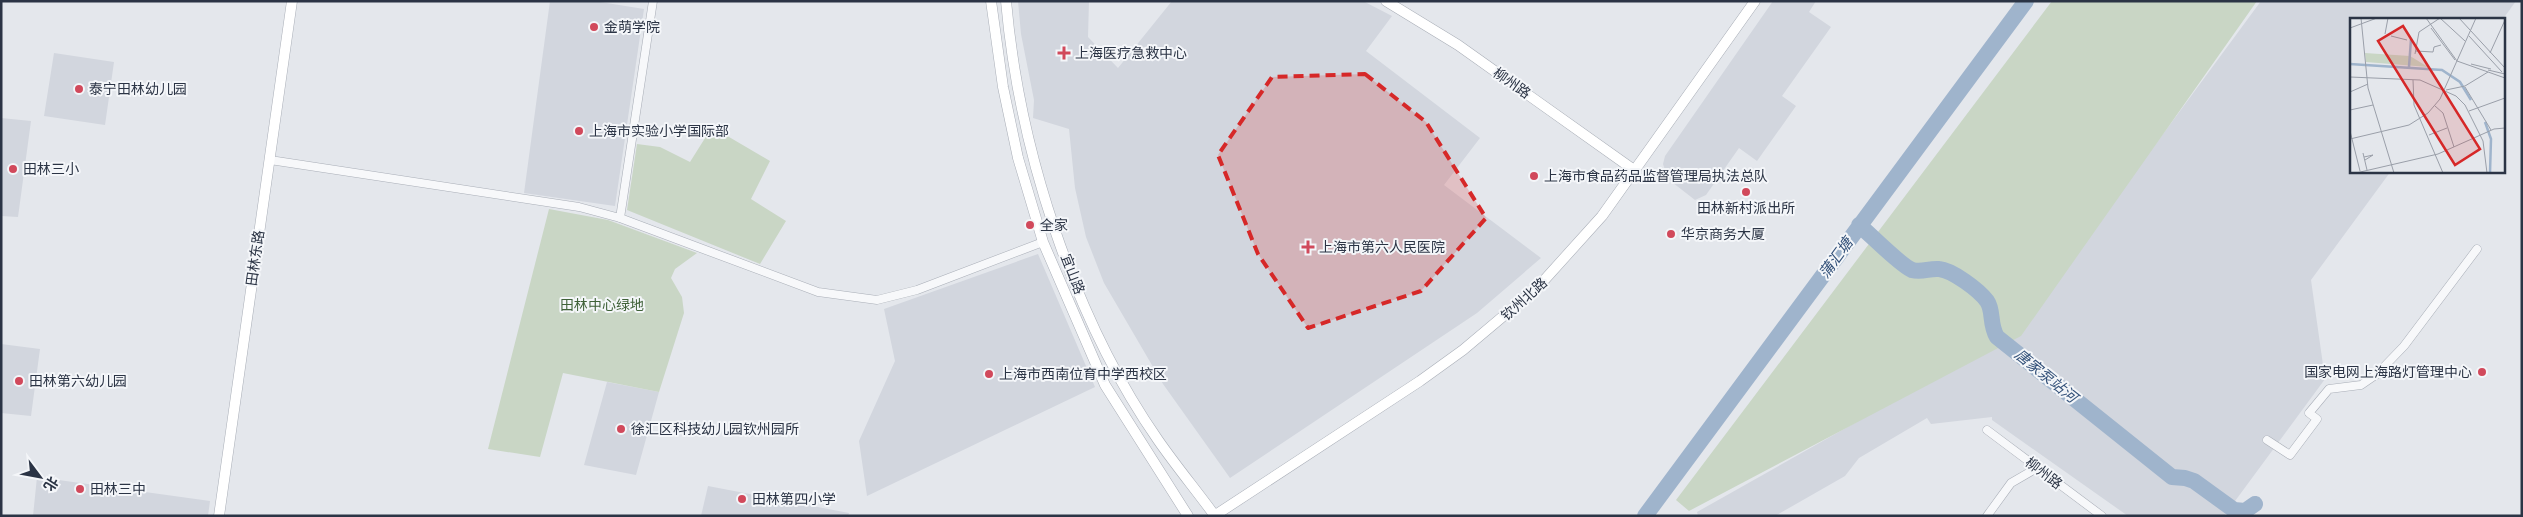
<svg xmlns="http://www.w3.org/2000/svg" width="2523" height="517" font-family="Ubuntu,'Noto Sans SC',sans-serif">
<style>
.built{fill:#d2d6de}
.green{fill:#c9d6c5}
.lines{fill:none;stroke-linecap:round;stroke-linejoin:round}
.river{stroke:#9fb4cc;stroke-width:16}
.street-casing{stroke:#a9aeb7;stroke-width:9}
.secondary-casing{stroke:#a9aeb7;stroke-width:11}
.street{stroke:#f7f8fa;stroke-width:8}
.secondary{stroke:#fff;stroke-width:10}
.marked{fill:#d62828;fill-opacity:0.2;stroke:#d62828;stroke-width:4;stroke-dasharray:10 6;stroke-linejoin:round}
.poi-dot{fill:#d1495b;stroke:#f4f6f9;stroke-width:2}
.labels{text-anchor:middle;stroke-width:4;stroke-linejoin:round;paint-order:stroke}
.poi-label{font-size:14px;fill:#2b3445;stroke:#f4f6f9;text-anchor:start}
.street-label{font-size:14px;fill:#2b3445;stroke:#f4f6f9}
.park-label{font-size:14px;fill:#3f6138;stroke:#f4f6f9}
.water-label{font-size:15px;font-style:italic;fill:#34527a;stroke:#f4f6f9}
.inset-river{fill:none;stroke:#9fb4cc;stroke-width:2.5}
.inset-road{fill:none;stroke:#9a9fa9;stroke-width:1}
.view{fill:#d62828;fill-opacity:0.15;stroke:#d62828;stroke-width:2.5}
.inset-edge{fill:none;stroke:#2b3445;stroke-width:2.5}
</style>
<rect width="100%" height="100%" fill="#e4e7ec"/>
<path class="built" d="M550 1H594L644 9 615 206 524 193Z
M1018 1H1089L1088 37 1118 68 1172 1H1363L1392 16 1366 51 1480 138 1444 185 1541 258 1477 313 1230 478 1163 384 1104 283 1086 237 1075 188 1069 129 1033 118 1034 100 1021 34Z
M1773 1H1816L1809 12 1831 27 1782 96 1796 106 1757 161 1739 148 1706 195 1695 200 1668 179 1663 164 1665 156Z
M2261 1H2516L2503 19H2352V171H2391L2311 280 2325 379 2224 516H2128L1992 420V417L1931 424 1927 418 1859 458 1845 476 1775 516H1698L1697 512 2018 331Z
M54 53 114 62 105 125 44 116Z
M1 118 31 121 18 217 1 216Z
M1038 254 1095 387 867 496 859 441 895 361 884 309Z
M1 344 40 349 31 416 1 413Z
M607 382 659 392 636 475 584 465Z
M37 477 210 501 208 516H33Z
M708 486 849 513 848 516H701Z"/>
<path class="green" d="M2052 1H2257L2021 336 1689 511 1676 500Z
M712 127 770 161 751 199 786 221 760 264 627 210 637 144 660 147 690 162Z
M549 209 608 220 697 253 675 269 671 278 682 297 684 313 659 392 563 373 540 457 488 449Z"/>
<g class="lines">
<path class="river" d="M1859 225C1871 235 1900 265 1912 270 1922 273 1929 268 1939 269 1952 270 1979 290 1987 301 1994 311 1989 324 1997 337L2172 477 2185 478 2194 481 2234 510 2245 511 2255 504
M1645 516 2026 1"/>
<g class="street-casing">
<path id="street" d="M270 160 579 207 620 218 818 292 877 300 917 290 1043 242
M620 218 653 1
M1987 430 2102 516
M2267 440 2290 455 2317 419 2309 413 2329 389 2361 385 2377 374 2404 346 2477 249
M1987 516 2011 483 2037 468"/>
</g>
<g class="secondary-casing">
<path id="secondary" d="M991 1 1003 87 1018 158 1043 242 1105 385 1188 516
M1006 1C1019 149 1073 318 1158 440 1176 466 1196 490 1215 516
M1386 1 1458 45 1634 170
M219 516 292 1
M1214 516 1420 381 1463 350 1538 287 1602 216 1755 1"/>
</g>
<use href="#street" class="street"/>
<use href="#secondary" class="secondary"/>
</g>
<path class="marked" d="M1365 74 1426 122 1486 218 1421 291 1308 328 1258 254 1218 155 1272 77Z"/>
<g class="poi-dot">
<circle cx="594" cy="27" r="5"/>
<path d="M1061.5 45.5h5v5h5v5h-5v5h-5v-5h-5v-5h5z"/>
<circle cx="79" cy="89" r="5"/>
<circle cx="579" cy="131" r="5"/>
<circle cx="13" cy="169" r="5"/>
<circle cx="1534" cy="176" r="5"/>
<circle cx="1746" cy="192" r="5"/>
<circle cx="1030" cy="225" r="5"/>
<circle cx="1671" cy="234" r="5"/>
<path d="M1305.5 239.5h5v5h5v5h-5v5h-5v-5h-5v-5h5z"/>
<circle cx="2482" cy="372" r="5"/>
<circle cx="989" cy="374" r="5"/>
<circle cx="19" cy="381" r="5"/>
<circle cx="621" cy="429" r="5"/>
<circle cx="80" cy="489" r="5"/>
<circle cx="742" cy="499" r="5"/>
</g>
<g class="labels">
<g class="poi-label">
<text x="604" y="32">金萌学院</text>
<text x="1075" y="58">上海医疗急救中心</text>
<text x="89" y="94">泰宁田林幼儿园</text>
<text x="589" y="136">上海市实验小学国际部</text>
<text x="23" y="174">田林三小</text>
<text x="1544" y="181">上海市食品药品监督管理局执法总队</text>
<text x="1746" y="213" text-anchor="middle">田林新村派出所</text>
<text x="1040" y="230">全家</text>
<text x="1681" y="239">华京商务大厦</text>
<text x="1319" y="252">上海市第六人民医院</text>
<text x="2472" y="377" text-anchor="end">国家电网上海路灯管理中心</text>
<text x="999" y="379">上海市西南位育中学西校区</text>
<text x="29" y="386">田林第六幼儿园</text>
<text x="631" y="434">徐汇区科技幼儿园钦州园所</text>
<text x="90" y="494">田林三中</text>
<text x="752" y="504">田林第四小学</text>
</g>
<g class="street-label">
<text transform="translate(1512 83) rotate(35)" y="5">柳州路</text>
<text transform="translate(255 258) rotate(-82)" y="5">田林东路</text>
<text transform="translate(1073 274) rotate(69)" y="5">宜山路</text>
<text transform="translate(1524 299) rotate(-42)" y="5">钦州北路</text>
<text transform="translate(2044 473) rotate(37)" y="5">柳州路</text>
</g>
<g class="park-label">
<text x="602" y="310">田林中心绿地</text>
</g>
<g class="water-label">
<text transform="translate(1836 258) rotate(-54)" y="5">蒲汇塘</text>
<text transform="translate(2046 376) rotate(39)" y="5">唐家泵站河</text>
</g>
</g>
<g transform="translate(2350 18)">
<rect width="155" height="155" fill="#e4e7ec"/>
<path d="M15 35 60 38 78 49 16 44Z" fill="#c9d6c5"/>
<path class="inset-river" d="M0 46 92 52 110 64 121 82M59 49 61 21M135 104 141 121 140 155"/>
<path class="inset-road" d="M11 0 18 70 44 155M76 0 107 43 155 60M90 0 115 23M109 0 155 50M0 10 27 0M81 10 105 42M35 16 38 0M41 18 57 22M119 18 152 54M66 33 83 34 84 29 91 27M140 35 155 2M65 36 69 14 90 0M121 46 141 51M138 52 155 56M0 59 70 62 106 78 115 87 133 123 137 155M63 62 64 87 93 155M115 69 141 112M96 72 115 68 138 54M0 74 18 66M85 88 93 95 104 129M0 92 23 87M119 93 155 80M0 113 10 153M79 117 97 110M0 121 59 107 78 95 90 81 126 0M13 135 17 152M14 139 23 137 15 142M6 155 88 136 144 111 155 110"/>
<path class="view" d="M53 8 130 131 105 147 28 23Z"/>
<rect width="155" height="155" class="inset-edge"/>
</g>
<rect width="2523" height="517" fill="none" stroke="#2b3445" stroke-width="5"/>
<g transform="translate(40 477) rotate(122)" stroke="#f4f6f9" stroke-width="4" paint-order="stroke">
<path d="M0-4L9 19L0 12L-9 19Z" fill="#2b3445"/>
<text y="-8" font-size="14" font-weight="bold" text-anchor="middle" fill="#2b3445">北</text>
</g>
</svg>
